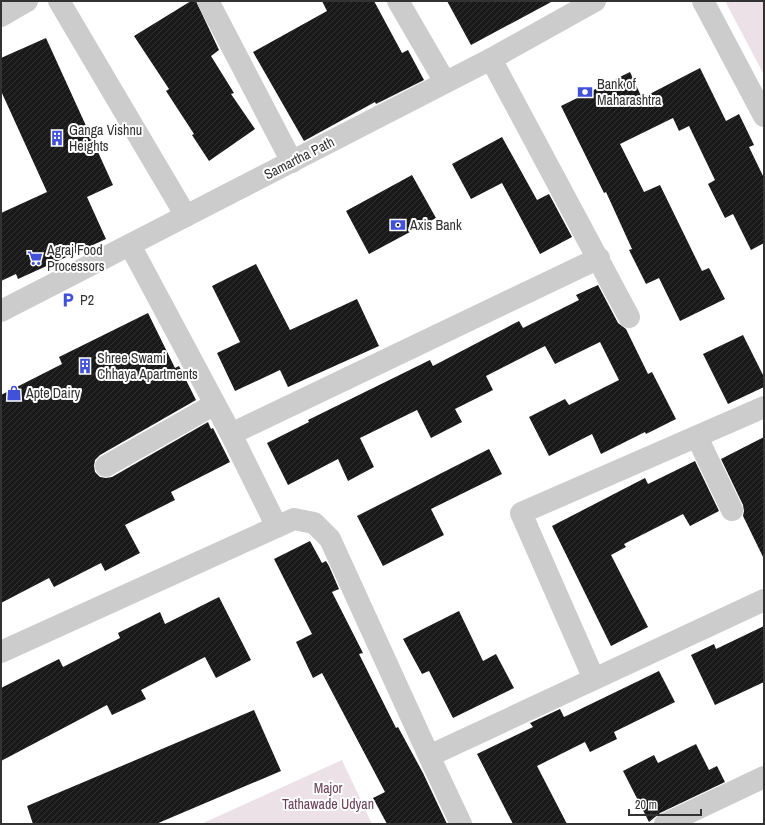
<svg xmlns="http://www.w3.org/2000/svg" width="765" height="825" font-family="'Archivo Narrow',sans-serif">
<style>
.park{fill:#ede1e8}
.building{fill:url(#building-hatch)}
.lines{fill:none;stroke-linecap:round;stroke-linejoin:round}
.minor{stroke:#ccc;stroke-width:22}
.tertiary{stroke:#ccc;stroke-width:22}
.labels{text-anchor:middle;stroke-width:4;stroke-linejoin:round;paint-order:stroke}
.poi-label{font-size:14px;fill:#323232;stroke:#fff;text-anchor:start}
.street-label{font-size:14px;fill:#323232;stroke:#fff}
.park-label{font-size:14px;fill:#6b4156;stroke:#fff}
</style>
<defs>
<pattern id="building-hatch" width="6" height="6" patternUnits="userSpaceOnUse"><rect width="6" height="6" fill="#191919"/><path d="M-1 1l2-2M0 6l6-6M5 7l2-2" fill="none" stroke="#323232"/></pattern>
</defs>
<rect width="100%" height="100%" fill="#fff"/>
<path class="park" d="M725 1H764V75Z
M342 760 372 824H201Z"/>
<path class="building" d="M191 1H196L219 50 211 56 234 93 231 94 255 129 209 161 192 135 194 134 166 91 169 89 134 36Z
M322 1H374L402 53 408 50 424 80 376 104 375 102 304 141 253 52 327 11Z
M447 1H553L471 45Z
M46 38 113 185 87 197 106 239 18 279 16 274 1 281V213L47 192 1 91V58Z
M700 68 726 121 739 114 754 145 749 147 764 178V243L751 250 733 214 725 218 708 184 715 180 689 126 679 131 673 118 620 144 644 192 660 185 702 271 709 268 725 299 680 321 659 278 646 284 629 250 632 249 606 192 604 193 561 106 630 72 642 98Z
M502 137 537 200 549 194 572 237 540 254 502 183 471 199 452 164Z
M412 175 436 218 369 254 346 211Z
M256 264 290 330 357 299 379 346 288 387 280 370 235 391 217 353 240 342 212 286Z
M598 285 618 323 626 329 648 374 652 372 676 419 646 434 645 432 601 454 592 434 549 456 529 417 565 399 569 405 619 380 600 342 555 364 545 346 486 376 493 390 455 409 462 422 431 438 417 410 360 438 374 467 348 481 338 459 288 485 267 443 309 422 308 420 430 360 433 366 519 321 523 328 579 300 576 295Z
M148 313 175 368 179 366 196 400 100 455 95 460 94 466 95 472 100 477 106 478 112 477 208 422 211 429 213 428 230 462 171 492 175 500 125 525 140 553 105 571 101 563 54 587 49 578 1 603V395L62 364 59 357Z
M743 335 764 377V387L728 404 703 354Z
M764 437V559L743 516 744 511 743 505 721 459Z
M489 449 502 474 431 509 444 535 383 566 357 516Z
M695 461 719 511 690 526 683 514 624 544 626 547 611 555 648 627 611 646 552 526 645 478 648 484Z
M310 541 322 563 326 561 329 566 339 589 332 592 363 653 359 654 396 728 398 727 423 773 447 824H387L373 798 385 792 322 673 313 678 296 642 312 634 274 559Z
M219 597 251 660 216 678 205 657 141 690 146 699 112 715 107 705 1 761V688L59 659 63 667 120 638 118 633 160 612 165 624Z
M459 611 483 661 496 654 514 688 453 718 429 671 422 674 403 639Z
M764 626V682L715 705 691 655 714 644 716 649Z
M659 671 675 702 614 732 617 739 590 752 585 742 537 766 567 824H513L477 754 533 727 530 723 560 709 564 717Z
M254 710 281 771 156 824H33L27 806Z
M696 744 709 770 717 766 725 782 660 813 649 822 623 771 654 755 658 763Z"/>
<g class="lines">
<path class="minor" d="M59 1 186 216
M208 1 292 162
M398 1 445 82
M703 1 764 116
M1 16 27 1
M491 59 629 317
M130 245 231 434 277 527
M231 434 599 258
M697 437 732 510
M106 466 215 404
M1 652 294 519 314 523 330 539 429 756 461 824
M594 679 521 513 764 407
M429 756 764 600
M665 824 764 777"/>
<path class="tertiary" d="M1 311 491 59 595 1"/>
</g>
<defs>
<g id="bank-bare" transform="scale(1.2)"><path d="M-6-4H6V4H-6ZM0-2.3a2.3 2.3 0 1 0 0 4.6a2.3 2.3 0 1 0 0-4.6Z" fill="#4251da" stroke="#fff" stroke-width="2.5" paint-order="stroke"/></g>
<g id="building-bare" transform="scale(1.2)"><path d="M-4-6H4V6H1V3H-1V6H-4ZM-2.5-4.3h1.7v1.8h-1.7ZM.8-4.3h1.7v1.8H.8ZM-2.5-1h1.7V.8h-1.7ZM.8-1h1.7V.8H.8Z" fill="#4251da" stroke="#fff" stroke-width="2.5" paint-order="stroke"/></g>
<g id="supermarket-bare" transform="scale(1.2)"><path d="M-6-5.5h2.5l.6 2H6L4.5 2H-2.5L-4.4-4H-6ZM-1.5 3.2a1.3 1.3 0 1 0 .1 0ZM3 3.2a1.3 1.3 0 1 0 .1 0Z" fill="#4251da" stroke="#fff" stroke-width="2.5" paint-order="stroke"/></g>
<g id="parking-bare" transform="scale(1.2)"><path d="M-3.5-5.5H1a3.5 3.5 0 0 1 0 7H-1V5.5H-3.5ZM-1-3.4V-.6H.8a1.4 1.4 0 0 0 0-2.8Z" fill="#4251da" stroke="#fff" stroke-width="2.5" paint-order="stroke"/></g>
<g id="shop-bare" transform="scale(1.2)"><path d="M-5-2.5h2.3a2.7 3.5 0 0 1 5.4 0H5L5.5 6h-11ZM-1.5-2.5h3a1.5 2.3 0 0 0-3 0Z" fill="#4251da" stroke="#fff" stroke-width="2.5" paint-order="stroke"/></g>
</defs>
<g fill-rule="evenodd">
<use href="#bank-bare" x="585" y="92"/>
<use href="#building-bare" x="57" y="138"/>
<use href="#bank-bare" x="398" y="225"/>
<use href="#supermarket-bare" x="35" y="258"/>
<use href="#parking-bare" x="68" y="300"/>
<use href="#building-bare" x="85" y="366"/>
<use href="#shop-bare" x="14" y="393"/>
</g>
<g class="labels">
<g class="poi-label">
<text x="597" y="89">Bank of<tspan x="597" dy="16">Maharashtra</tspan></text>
<text x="69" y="135">Ganga Vishnu<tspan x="69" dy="16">Heights</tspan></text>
<text x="410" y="230">Axis Bank</text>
<text x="47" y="255">Agraj Food<tspan x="47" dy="16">Processors</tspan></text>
<text x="80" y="305">P2</text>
<text x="97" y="363">Shree Swami<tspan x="97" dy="16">Chhaya Apartments</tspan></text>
<text x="26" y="398">Apte Dairy</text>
</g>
<g class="street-label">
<text transform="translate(299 158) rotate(-27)" y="5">Samartha Path</text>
</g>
<g class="park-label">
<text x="328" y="793">Major<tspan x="328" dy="16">Tathawade Udyan</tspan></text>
</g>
</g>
<rect width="765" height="825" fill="none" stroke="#323232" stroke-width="4"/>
<path d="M629 809v6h72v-6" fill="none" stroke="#323232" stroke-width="2"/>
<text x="635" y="809" font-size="12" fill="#323232" stroke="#ffffff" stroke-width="3" paint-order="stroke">20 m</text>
</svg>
